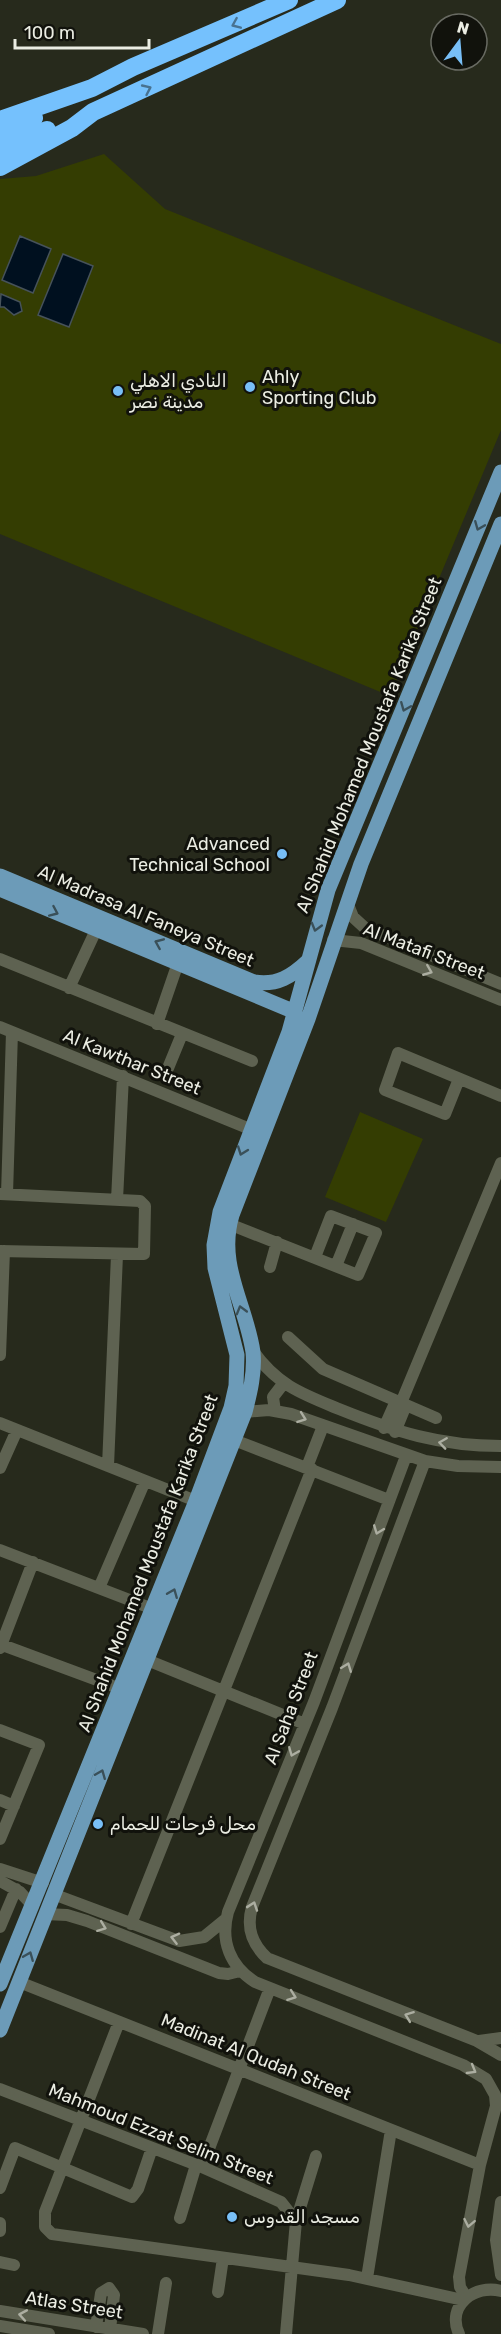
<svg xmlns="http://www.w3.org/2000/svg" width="501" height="2334" font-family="Rubik,'Noto Sans Arabic',sans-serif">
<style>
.green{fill:#343d02}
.water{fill:#00101f;stroke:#46525a;stroke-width:1.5}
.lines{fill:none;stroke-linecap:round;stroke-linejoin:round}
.minor{stroke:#5e6251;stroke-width:12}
.major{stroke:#6c9bb8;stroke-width:15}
.highway{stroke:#75c1fd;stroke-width:18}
.oneway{stroke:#487291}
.oneway2{stroke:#3a5059}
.oneway3{stroke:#acaea1}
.poi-dot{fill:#78bff7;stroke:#11120c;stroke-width:2}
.labels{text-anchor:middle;stroke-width:6;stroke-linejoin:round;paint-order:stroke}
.poi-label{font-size:18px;fill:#ebede3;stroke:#11120c;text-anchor:start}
.street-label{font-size:18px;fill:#ebede3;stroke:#11120c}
</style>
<rect width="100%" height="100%" fill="#272a1c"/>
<path class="green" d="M104 154 165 209 501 344V430L390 696 0 534V179L36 176Z
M360 1112 423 1139 386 1222 325 1197Z"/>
<path class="water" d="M20 236 51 249 33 293 2 280Z
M63 254 93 266 69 327 38 315Z
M1 294 20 302 22 311 14 315 4 307H0Z"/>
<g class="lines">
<path class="minor" d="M347 902 353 917 365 928 501 984
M333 940 361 943 501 1000
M0 959 252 1061
M69 988 96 930
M157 1024 178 963
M0 1027 250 1129
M166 1073 182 1034
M459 1079 445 1114 385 1090 398 1053 501 1096
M0 1194 140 1201 145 1206 144 1254 0 1251
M7 1194 12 1032
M117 1200 123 1076
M229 1224 358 1275 376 1233 331 1216 315 1257
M336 1266 353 1224
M270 1267 277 1242
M288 1337 323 1369 436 1418
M253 1351C277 1385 302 1394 339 1409 396 1432 440 1446 501 1446
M0 1355 4 1251
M401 1403 501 1163
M275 1411 273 1397 283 1384
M245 1412 269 1410 291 1414 425 1461 458 1466 501 1467
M0 1423 196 1501
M384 1428 396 1401
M395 1432 406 1405
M234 1440 389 1500
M406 1456 314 1702 228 1912C220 1941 230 1966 255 1982L463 2065 486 2079 495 2095 496 2106 480 2165 459 2277 460 2287 466 2297
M425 1461 332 1708 252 1907C246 1928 252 1944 267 1958L477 2041 501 2055
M108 1466 117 1255
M307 1467 323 1426
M0 1468 17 1430
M0 1550 153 1609
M99 1588 145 1481
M0 1644 121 1689
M0 1648 33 1562
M147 1660 305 1724
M0 1730 39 1745 0 1839
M0 1800 14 1806
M0 1869 43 1883
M0 1881 20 1892 33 1906
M53 1894 179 1941 204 1937 226 1919
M45 1914 67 1915 87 1921 219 1973 228 1974 240 1971
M131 1924 312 1469
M0 1927 16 1889
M19 1982 480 2165
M119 2022 45 2212V2227L52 2234 349 2275 463 2300
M479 2041 501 2038
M0 2089 202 2167 281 2202 296 2221 286 2334
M202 2167 270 1988
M0 2188 15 2148 132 2197 138 2189 152 2148
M501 2202 496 2240 501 2275
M180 2218 196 2165
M296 2221 316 2156
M0 2223V2231
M0 2262 14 2265
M367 2278 391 2130
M218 2292 223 2258
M0 2311 143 2334
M0 2326 49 2334
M96 2327 101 2293 109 2288 114 2295 110 2329
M158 2334 166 2283
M459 2334C446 2305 475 2284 501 2291"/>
<path class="major" d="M0 876 254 982C277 986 292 976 308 961
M0 889 295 1012
M0 1984 196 1501 231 1408 236 1386 237 1355 215 1268 214 1245 220 1212 289 1032 328 890 501 472
M0 2030 245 1412C250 1393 255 1372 253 1352 246 1304 217 1265 232 1215L308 1019 361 864 501 524"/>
<path class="highway" d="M0 120 92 88 133 67 289 0
M0 135 34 118
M0 151 47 130
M0 167 72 128 93 112 337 0"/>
</g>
<defs><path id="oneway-chevron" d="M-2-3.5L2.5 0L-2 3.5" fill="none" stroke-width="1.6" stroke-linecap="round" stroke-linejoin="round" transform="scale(1.5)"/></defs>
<g class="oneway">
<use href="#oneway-chevron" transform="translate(236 24) rotate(157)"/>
<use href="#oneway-chevron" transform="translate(147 89) rotate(-25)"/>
</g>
<g class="oneway2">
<use href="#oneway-chevron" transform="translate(479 526) rotate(112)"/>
<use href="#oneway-chevron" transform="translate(405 707) rotate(112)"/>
<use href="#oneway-chevron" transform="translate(54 912) rotate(24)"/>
<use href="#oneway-chevron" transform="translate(316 927) rotate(106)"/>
<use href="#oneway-chevron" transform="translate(159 943) rotate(-157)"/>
<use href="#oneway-chevron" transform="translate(242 1151) rotate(110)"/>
<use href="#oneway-chevron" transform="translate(241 1310) rotate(-106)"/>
<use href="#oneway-chevron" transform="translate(173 1593) rotate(-68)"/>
<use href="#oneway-chevron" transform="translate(101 1774) rotate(-68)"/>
<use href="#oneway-chevron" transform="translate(29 1956) rotate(-68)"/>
</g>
<g class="oneway3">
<use href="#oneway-chevron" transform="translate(428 971) rotate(22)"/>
<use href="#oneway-chevron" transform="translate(302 1418) rotate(20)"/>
<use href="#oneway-chevron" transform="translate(443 1443) rotate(-172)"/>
<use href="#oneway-chevron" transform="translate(378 1530) rotate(111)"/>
<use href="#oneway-chevron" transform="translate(347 1667) rotate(-69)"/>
<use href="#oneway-chevron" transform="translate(293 1752) rotate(112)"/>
<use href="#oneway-chevron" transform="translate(253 1906) rotate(-71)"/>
<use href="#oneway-chevron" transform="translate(102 1927) rotate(21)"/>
<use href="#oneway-chevron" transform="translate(175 1938) rotate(-166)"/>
<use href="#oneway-chevron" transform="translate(292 1996) rotate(20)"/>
<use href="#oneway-chevron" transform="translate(409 2016) rotate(-159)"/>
<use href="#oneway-chevron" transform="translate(472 2070) rotate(30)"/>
<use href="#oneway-chevron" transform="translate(469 2223) rotate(101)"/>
<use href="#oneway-chevron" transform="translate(23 2315) rotate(-170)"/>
</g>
<g class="poi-dot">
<circle cx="250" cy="387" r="6"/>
<circle cx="118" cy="391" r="6"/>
<circle cx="282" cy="854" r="6"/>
<circle cx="98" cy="1824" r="6"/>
<circle cx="232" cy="2217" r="6"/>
</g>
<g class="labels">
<g class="poi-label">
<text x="262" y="383">Ahly<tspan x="262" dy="21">Sporting Club</tspan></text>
<text x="130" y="387">النادي الاهلي<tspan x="130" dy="21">مدينة نصر</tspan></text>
<text x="270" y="850" text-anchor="end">Advanced<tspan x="270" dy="21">Technical School</tspan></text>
<text x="110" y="1830">محل فرحات للحمام</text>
<text x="244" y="2223">مسجد القدوس</text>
</g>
<g class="street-label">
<text transform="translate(369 745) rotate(-68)" y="6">Al Shahid Mohamed Moustafa Karika Street</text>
<text transform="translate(146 916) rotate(23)" y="6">Al Madrasa Al Faneya Street</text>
<text transform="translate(424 951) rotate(21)" y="6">Al Matafi Street</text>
<text transform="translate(132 1062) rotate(22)" y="6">Al Kawthar Street</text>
<text transform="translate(148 1563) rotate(-69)" y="6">Al Shahid Mohamed Moustafa Karika Street</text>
<text transform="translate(291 1708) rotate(-69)" y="6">Al Saha Street</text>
<text transform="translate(256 2057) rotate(22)" y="6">Madinat Al Qudah Street</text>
<text transform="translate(161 2134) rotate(22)" y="6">Mahmoud Ezzat Selim Street</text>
<text transform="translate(74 2305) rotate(9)" y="6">Atlas Street</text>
</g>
</g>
<g transform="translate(459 42) rotate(16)"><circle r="28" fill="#11120c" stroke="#686a62" stroke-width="1.5"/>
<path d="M0-4.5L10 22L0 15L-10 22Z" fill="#78bff7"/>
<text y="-9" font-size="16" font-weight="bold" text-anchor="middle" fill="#ebede3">N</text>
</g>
<path d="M15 39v9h134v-9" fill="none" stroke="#ebede3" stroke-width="3"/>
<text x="24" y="39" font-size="18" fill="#ebede3" stroke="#11120c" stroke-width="4.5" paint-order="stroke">100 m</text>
</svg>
